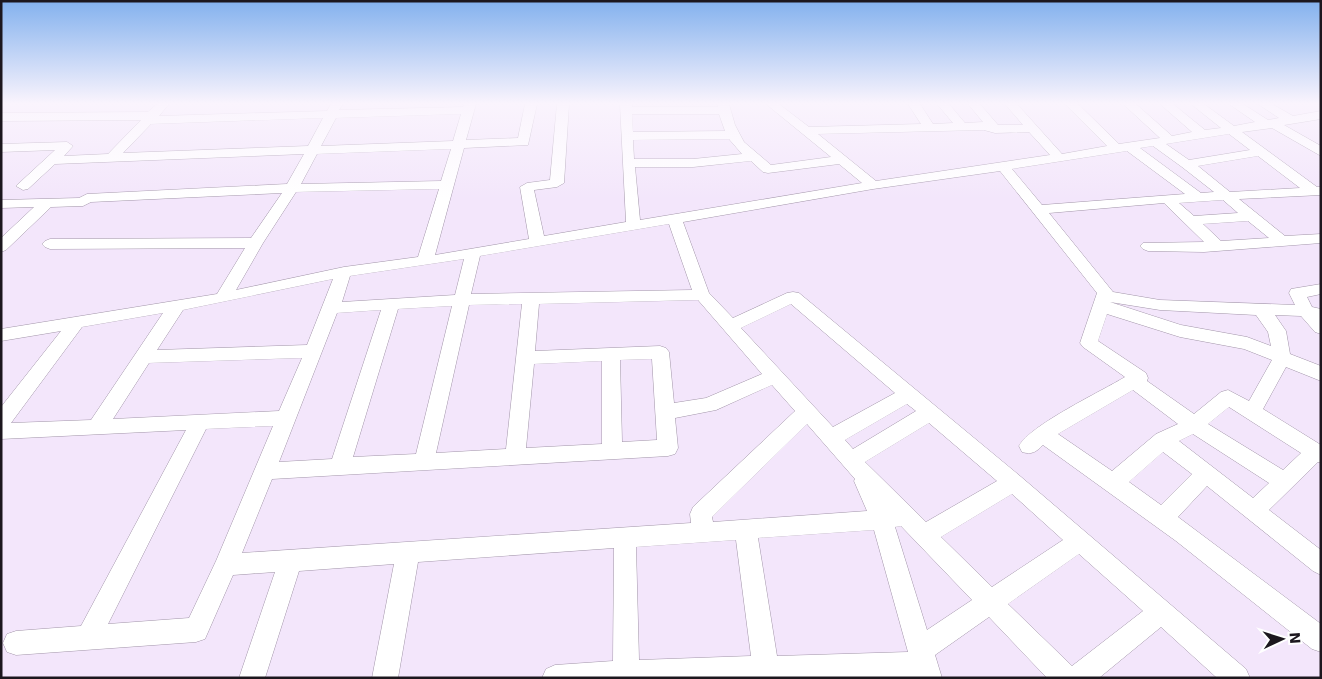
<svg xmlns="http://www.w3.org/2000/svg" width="1322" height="679" font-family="'DejaVu Sans',sans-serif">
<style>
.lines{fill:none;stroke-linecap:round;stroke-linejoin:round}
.minor-casing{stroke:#a295a9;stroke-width:1}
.minor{fill:#fff;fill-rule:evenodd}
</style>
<rect width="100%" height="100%" fill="#f3e6fb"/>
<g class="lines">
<g class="minor-casing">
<path id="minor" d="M157 104H169L159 116 327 111 331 104H343L339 110 463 107 464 104H476L466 140 518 138 525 104H537L528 145 464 148 435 255 529 239 520 187 527 183 550 180 557 104H569L564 183 557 187 534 190 544 236 626 222 620 104H632V107H718L717 104H729L735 125 744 142 771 165 831 157 766 104H779L809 127 921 124 908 104H920L933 124 953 123 937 104H949L965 123 983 122 968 104H980L998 125H1023L1005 104H1017L1062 154 1107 146 1065 104H1078L1119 144 1160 138 1123 104H1136L1172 136 1192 132 1160 104H1173L1205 130 1221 128 1191 104H1204L1234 126 1255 122 1229 104H1243L1268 120 1279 118 1258 104H1272L1293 116 1321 111V119L1284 125 1321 146V156L1272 128 1242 132 1317 187H1321V195L1239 199 1285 236 1321 234V243L1204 252 1148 251 1143 249 1140 246 1143 243 1204 242 1164 203 1049 213 1113 292 1160 300 1295 305 1289 293 1291 289 1321 284V294L1307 297 1312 307 1321 309V334L1315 332 1301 316 1275 315 1286 331 1290 354 1321 366V381L1286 367 1263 409 1321 445V463L1318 462 1269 510 1321 550V575L1313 571 1207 486 1178 517 1321 624V652L1312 649 1176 541 1043 445C1036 452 1032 455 1022 452L1019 446C1030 425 1102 391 1125 377L1083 347 1080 343 1097 293 1000 171 873 189 683 222 709 293 733 318 787 293 793 292 799 293 1020 476 1246 669 1250 678H1217L1161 627 1099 678H1047L989 617 935 655 942 678H542L546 669 555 665 613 661 614 548 418 562 398 678H372L394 564 299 571 265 678H239L275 572 233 575 205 639 196 642 16 655 7 652 3 643 7 634 16 631 81 626 186 430 1 439V407L61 331 1 341V329L217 294 245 248 50 249 45 247 42 244 45 241 50 239 251 238 282 193 91 202 83 206 51 207 6 250 1 252V238L34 207 1 208V200L79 198 87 194 287 184 304 154 55 164 28 189 23 190 16 186 55 150 1 152V144L67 142 73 146 64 156 108 154 141 120 1 121V113L148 112ZM461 114 453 141 321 146 336 118ZM632 114H719L725 131 633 132ZM323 118 308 146 123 153 151 124ZM984 130 995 133 1029 132 1050 155 876 181 818 134ZM1229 134 1250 150 1189 160 1166 144ZM729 139 742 154 693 159H634L633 140ZM1153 146 1182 167 1214 192 1201 193 1140 148ZM451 149 441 181 301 184 317 154ZM1127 151 1185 194 1042 205 1012 169ZM1258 156 1300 188 1230 192 1198 166ZM751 161 763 172 768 173 839 164 862 183 640 220 635 167H693ZM439 189 418 257 344 267 236 290 263 243 296 192ZM1223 200 1238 213 1194 216 1179 203ZM1248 221 1269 238 1221 241 1203 224ZM669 224 692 290 471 294 480 256ZM464 259 455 295 342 302 350 276ZM333 279 307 345 157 350 183 310ZM698 300 762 374 706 398 674 403 669 352 666 348 660 346 535 351 539 304ZM1110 302 1160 310 1256 315 1268 332 1271 346 1247 337 1181 325ZM522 304 506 449 436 453 469 305ZM791 304 895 393 833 427 741 328ZM452 306 416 454 353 457 398 309ZM381 310 332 459 279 462 337 313ZM163 313 91 420 11 423 82 327ZM1107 314 1180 337 1244 349 1272 360 1249 401 1228 390 1221 392 1194 414 1147 381 1148 378 1146 373 1098 341ZM302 358 279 411 113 419 149 363ZM652 359 657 440 622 442 620 360ZM602 361V444L526 448 534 364ZM772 385 795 411 693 507 690 514 691 523 242 553 272 479 668 456 675 454 678 448 675 418 716 410ZM1133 390 1178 424 1156 434 1112 471 1058 434ZM907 404 916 411 853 449 845 440ZM1229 407 1301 453 1283 470 1208 424ZM929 423 997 481 926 522 865 462ZM807 424 855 479 854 481 867 511 713 522 712 517ZM273 426 216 561 189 618 108 624 206 429ZM1193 434 1269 483 1253 498 1179 441ZM1163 452 1192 474 1161 505 1129 482ZM1012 494 1063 540 992 587 941 537ZM901 526 972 600 927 630 895 527ZM874 530 908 652 777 656 758 538ZM736 540 751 656 639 660 636 547ZM1079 554 1143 611 1072 666 1008 604Z"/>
</g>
<use href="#minor" class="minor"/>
</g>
<linearGradient id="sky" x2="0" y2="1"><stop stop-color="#83b1ee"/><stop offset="0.52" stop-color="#faf4fd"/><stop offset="1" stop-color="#faf4fd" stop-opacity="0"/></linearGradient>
<rect width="1322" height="199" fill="url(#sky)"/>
<rect width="1322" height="679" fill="none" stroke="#1c171e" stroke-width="5"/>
<g transform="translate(1282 639) rotate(86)" stroke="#ffffff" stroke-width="4" paint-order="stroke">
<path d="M0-4L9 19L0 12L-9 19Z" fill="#1c171e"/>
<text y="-8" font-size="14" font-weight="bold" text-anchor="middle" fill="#1c171e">N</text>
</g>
</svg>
